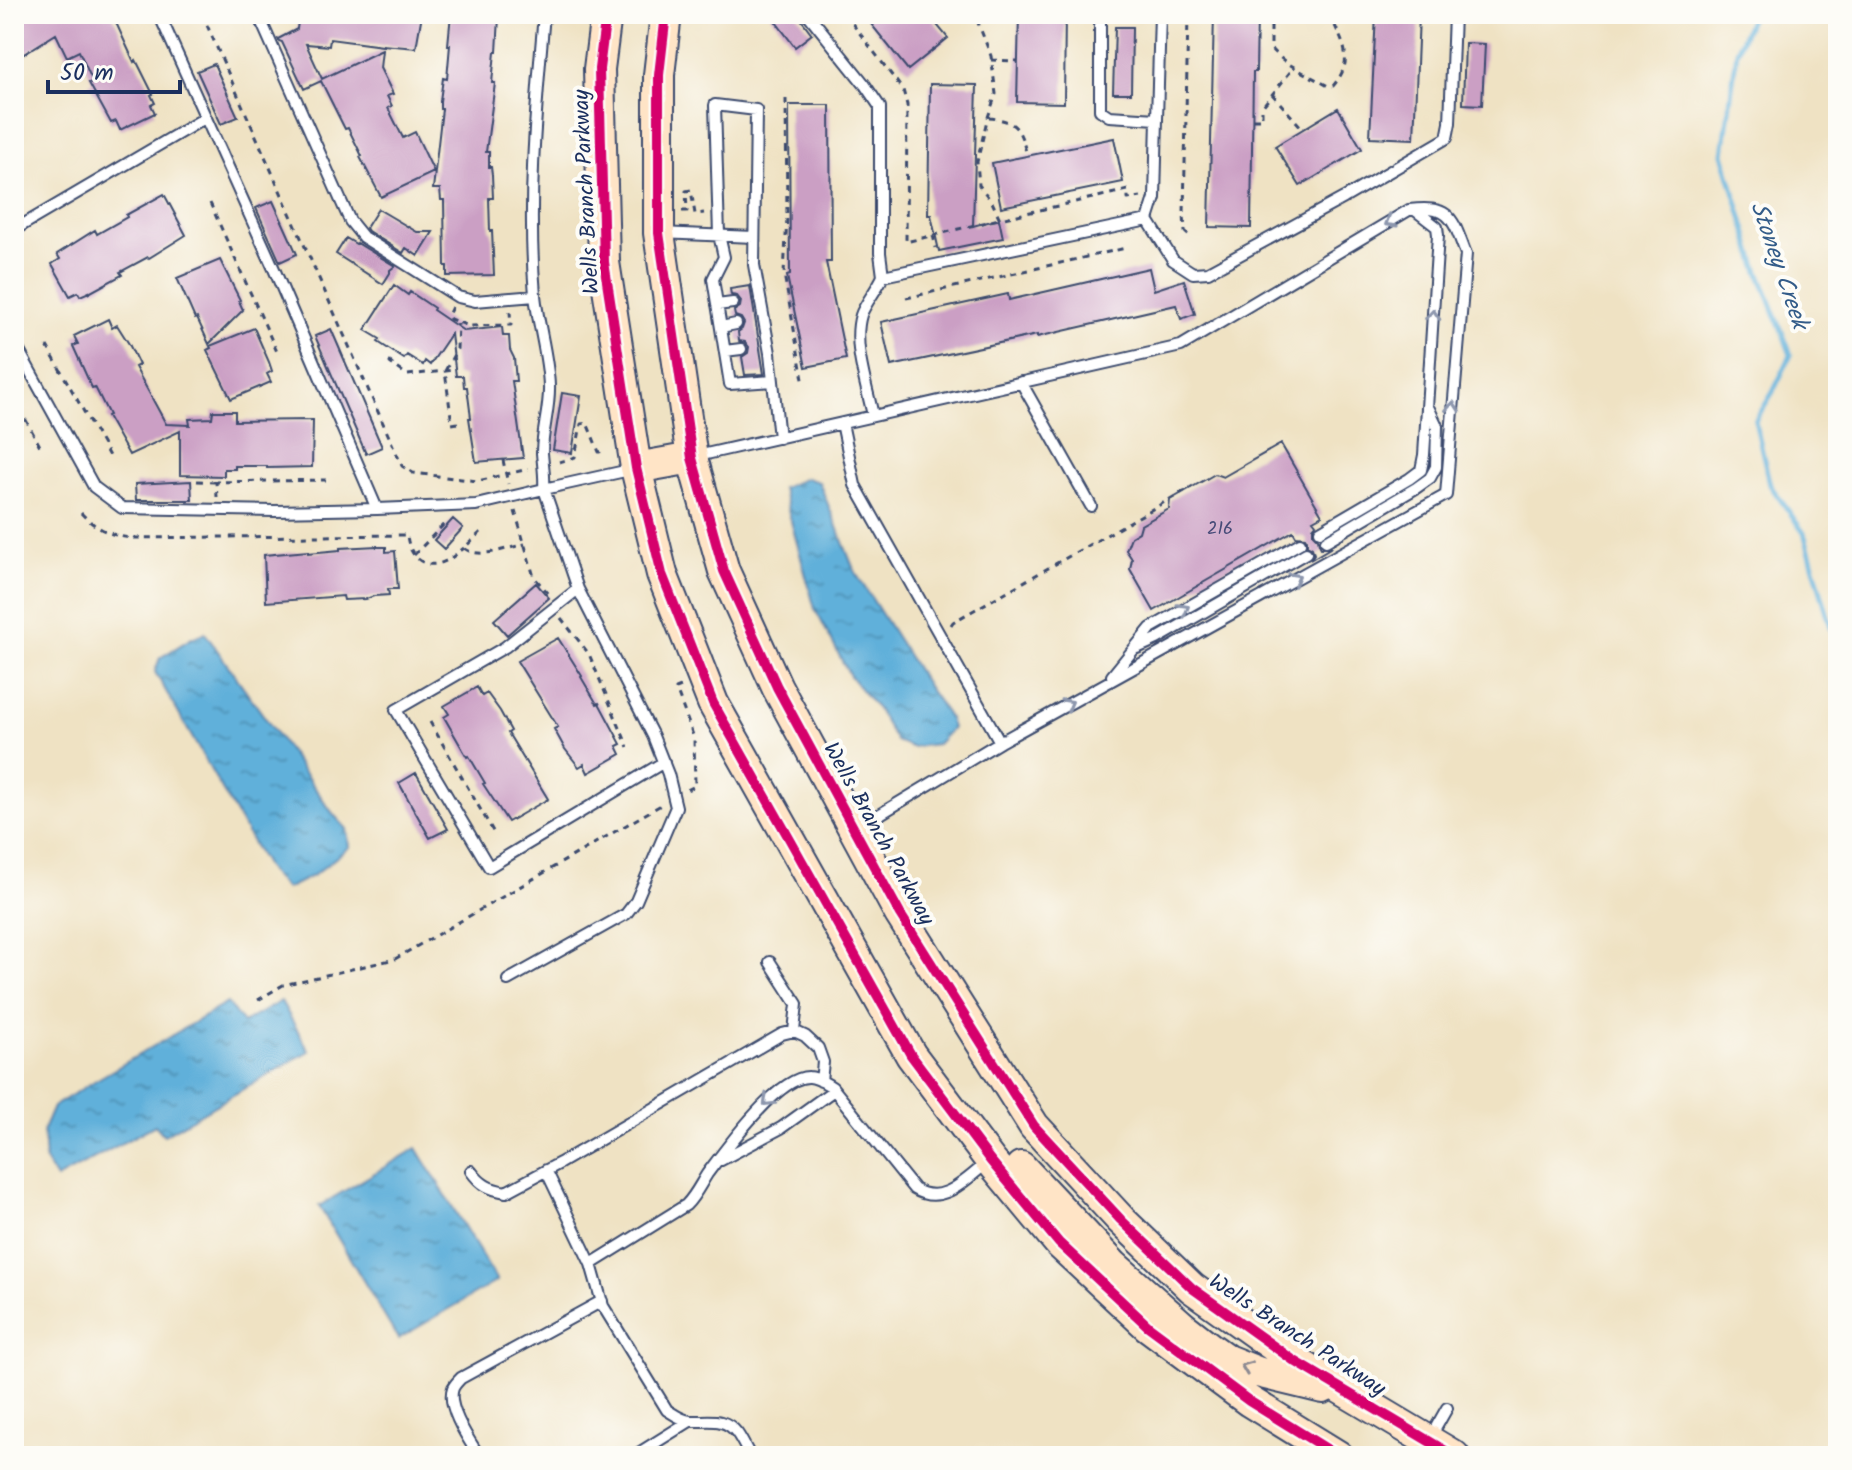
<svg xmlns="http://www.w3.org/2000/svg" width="1852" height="1470" font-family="Kalam,sans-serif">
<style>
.water{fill:url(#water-ripples);stroke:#3e709c;stroke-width:2}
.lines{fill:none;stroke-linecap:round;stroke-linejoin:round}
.stream{stroke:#60b0da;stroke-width:5}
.building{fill:#cb9fc4}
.lane-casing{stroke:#3b4a6d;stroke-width:14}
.secondary-casing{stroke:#3b4a6d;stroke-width:34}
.path{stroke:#3b4a6d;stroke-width:3;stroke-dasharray:6 6;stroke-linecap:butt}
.lane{stroke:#fff;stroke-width:10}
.secondary{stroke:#ffe4c6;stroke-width:30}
.cycleway-casing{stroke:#fdfcf7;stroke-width:15}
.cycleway{stroke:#d6006c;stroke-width:10}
.oneway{stroke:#8d97ae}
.oneway2{stroke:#8d8a92}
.labels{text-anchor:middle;stroke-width:8;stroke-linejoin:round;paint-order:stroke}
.number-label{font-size:18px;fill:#474b78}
.street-label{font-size:22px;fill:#1b2f5e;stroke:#fdfcf7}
.water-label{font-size:24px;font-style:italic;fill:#335c89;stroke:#fdfcf7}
</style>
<defs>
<pattern id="water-ripples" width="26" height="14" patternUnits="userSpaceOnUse" patternTransform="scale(2)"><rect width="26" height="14" fill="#60b0da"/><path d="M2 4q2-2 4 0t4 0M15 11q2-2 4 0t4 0" fill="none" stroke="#4e90b4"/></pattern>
</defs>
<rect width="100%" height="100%" fill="#fdfcf7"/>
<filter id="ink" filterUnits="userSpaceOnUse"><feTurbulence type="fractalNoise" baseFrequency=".0125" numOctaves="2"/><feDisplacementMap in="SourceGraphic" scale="16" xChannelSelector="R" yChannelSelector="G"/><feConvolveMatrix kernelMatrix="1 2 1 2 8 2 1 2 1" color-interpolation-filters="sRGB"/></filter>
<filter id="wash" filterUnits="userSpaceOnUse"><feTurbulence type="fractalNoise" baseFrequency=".006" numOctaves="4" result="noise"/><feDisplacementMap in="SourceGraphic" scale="32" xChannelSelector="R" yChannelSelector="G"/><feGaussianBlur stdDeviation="1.8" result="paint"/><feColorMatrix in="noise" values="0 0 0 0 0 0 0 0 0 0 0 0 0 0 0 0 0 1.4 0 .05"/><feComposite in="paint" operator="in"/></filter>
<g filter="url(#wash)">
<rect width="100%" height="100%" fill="#efe2c3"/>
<path class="water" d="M806 478 819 482 855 572 929 689 948 716 952 728 937 744 911 747 896 741 877 709 850 676 815 609 782 488Z
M205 633 334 815 347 829 349 847 314 875 286 889 269 872 155 672 160 658 192 638Z
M281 1001 309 1051 164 1135 155 1125 56 1179 45 1161 43 1130 53 1107 96 1080 227 1003 243 1023Z
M417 1148 497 1281 398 1339 319 1206Z"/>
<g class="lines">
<path class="stream" d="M1752 14 1737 51 1723 154 1756 264 1791 355 1773 392 1755 421 1770 485 1804 533 1838 651"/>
</g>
<g id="blocks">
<path class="building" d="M14 14H112L134 62 136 60 153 94 151 95 155 103 151 105 155 113 120 130 116 121 111 123 89 83 93 82 79 51 67 57 56 34 14 60Z
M299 14H422L416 48 383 45V46L330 39 329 46 306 44 322 79 382 50 380 68 393 94 387 96 392 106 388 108 403 138 415 132 434 172 381 197 360 157 362 156 348 128 345 129 321 81 304 89 282 42 279 41 278 39 297 29Z
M451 14H498L499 17 497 52H495L492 83H495L486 152H489V167H491L492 175 493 198H489L490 231H492L494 275 447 276V266H445L444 200H441L440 189H433L442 109H440V101L443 78 447 79 450 45H448Z
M770 14H797L812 34 795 47Z
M863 14H928L948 38 908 70Z
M1019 14H1065L1064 103 1017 102Z
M1214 14H1257L1256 72H1253L1251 228 1209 227Z
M1376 14 1419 15 1414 139 1370 137Z
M1115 27H1132L1131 93H1113Z
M1465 43 1485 44 1482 105 1463 104Z
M214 64 238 117 221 124 197 71Z
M930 84 977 85 973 226 999 219 1003 238 939 251 931 215H928Z
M789 105H830L831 262H826L846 359 806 367 787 276 790 275Z
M1338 108 1362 149 1300 186 1275 146Z
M1114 138 1123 182 1001 207 992 163Z
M164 194 186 235 149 258 148 257 120 272 122 275 89 293V292L80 296 78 292 70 296 52 264 60 259 57 254 95 230 97 234 127 217 126 215Z
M273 201 297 254 280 262 256 208Z
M378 209 417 232H433L418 256 406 248 403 253 368 231 366 228Z
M346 238 356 244 357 243 395 266 390 270V273L383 284 336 254Z
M220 260 240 300 239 301 243 310 209 344 197 318 195 319 177 278Z
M1149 268 1154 290 1184 280 1195 314 1181 319 1176 305 1037 337V335L891 366 881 322 1008 294 1009 300Z
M394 285 408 295 410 292 434 308 433 310 464 331 502 327 503 336H509L510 350 514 358 516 381H512L523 458 476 462 469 418H471L467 387H464L463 376H456L451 334 430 365 425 361 423 365 407 355 404 359 378 342 380 339 365 330Z
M750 286 764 374 745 375 742 357 748 353 749 347 745 342 739 341 738 332 742 329 744 323 741 318 735 316 734 311 740 307 741 301 737 296 731 295 730 289Z
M108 319 112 328 117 325 129 344 139 365 135 367 166 424 190 425 189 419 212 418 213 411H235V421L313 420 312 467 267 468V466H235V469H224V476L180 475V431L129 455 107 416 109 415 95 387 92 388 73 346 78 344 74 336Z
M254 328 269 362 272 371 267 374 271 382 231 399 207 350 211 348 210 346Z
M331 329 382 447 366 454 315 336Z
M562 393 581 396 572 453 553 450Z
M1281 444 1322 515 1313 520 1316 524 1313 528V534L1318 539 1319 544 1321 548H1330L1310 560 1314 554 1312 548 1307 545V540L1305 537 1296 536 1293 531 1154 611 1130 569 1132 559 1126 550 1131 537 1139 532 1141 525 1169 509 1170 500 1215 474 1223 477Z
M191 481 192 500H136L135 484Z
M453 519 463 528 444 549 434 540Z
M377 546V547H386V552L395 551 398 589H388L389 595 374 596 366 599 344 600 343 596 266 602 264 555 308 551V553L340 550V548Z
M536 583 549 598 507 635 494 620Z
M558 638 582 676 581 677 597 704 599 703 621 744 617 746 621 754 588 773 584 764 579 767 565 749 554 729 558 727 517 661Z
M477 687 482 696 487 693 500 711 511 731 508 733 548 799 508 822 483 784 485 783 469 756 467 757 444 717 449 714 444 706Z
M416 773 448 829 430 838 399 783Z"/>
</g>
</g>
<g filter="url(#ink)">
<use href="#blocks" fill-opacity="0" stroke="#3b4a6d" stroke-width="2"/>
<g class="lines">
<g class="lane-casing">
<path id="lane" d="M159 14 274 269 377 509 476 505 544 489C545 476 543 466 542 453 542 431 550 408 549 386 548 356 538 325 535 295 527 202 536 107 544 14
M258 14 341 201 350 221 363 237 458 297 475 301 535 296
M808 14 865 85 880 107V253L883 276
M1100 14V110L1109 116 1157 119 1155 198 1148 220
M1157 119 1160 14
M14 230 205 118
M660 233 754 237
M717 305 733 303
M721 327 736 324
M14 342 94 487 122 508 275 511 377 509
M725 351 741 349
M773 381 730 384 713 279 724 257 719 235 715 105 756 110 754 265 770 353 779 438
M1021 382 1091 506
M873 416C867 386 852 344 861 315 864 305 878 288 883 276L1148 220 1173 260 1193 273 1208 272 1344 198 1447 138 1450 123 1454 14
M842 423 855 485 1000 742
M693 457 1181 346 1409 210C1452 205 1452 218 1466 254L1446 495 1000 742 857 828
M1320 531 1409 479 1421 470 1424 455 1438 235 1437 227 1415 210
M1326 541 1416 488 1430 478 1436 467 1437 426 1429 409
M578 589 505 647 396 710 489 867 664 762
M1137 648 1157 639 1306 553
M1112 676 1151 628 1300 543
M770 962 797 1004 794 1031
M508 980 626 914 636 901 676 807 668 774 653 736 578 589 544 489 634 469
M721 1160 781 1128 834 1090
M546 1170 591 1264
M471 1171C481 1185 489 1189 506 1192L560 1163 782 1034 794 1031 805 1036 818 1048 823 1062 821 1081
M1430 1438 1447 1408
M479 1456C469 1440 446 1407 453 1388 455 1384 458 1381 461 1378L602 1301
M634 1456 690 1421
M750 1456C746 1449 742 1440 737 1433 724 1416 708 1422 690 1421 681 1420 675 1415 667 1410L603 1306 591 1264 686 1205C695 1196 700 1185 707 1174 725 1150 778 1076 809 1077 817 1077 825 1083 832 1087L914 1189C943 1207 966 1179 988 1162"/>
</g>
<g class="secondary-casing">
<path id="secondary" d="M606 14 599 69 604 262 636 468 662 574 713 703 911 1055 990 1160 1059 1243 1148 1326 1249 1401 1338 1456
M666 14 659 75V233L692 458 724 571 777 687 900 914 1034 1126 1121 1220 1192 1288 1293 1360 1454 1456
M636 468 692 458
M1021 1167 1113 1265 1183 1327 1210 1348 1227 1360 1257 1372 1323 1388"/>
</g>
<path class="path" d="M202 14 402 466 413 473 478 481 528 469
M845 14 903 90 907 105 906 242 999 219
M955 14C964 19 970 21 981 19L986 14
M1188 14 1184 214 1185 232 1192 239
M1271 14V49C1285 65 1309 75 1328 86H1333C1357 58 1341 42 1330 14
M977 20 991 56 996 94 987 120 977 162 979 185 992 202 1000 219 1128 190V199L1141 197
M991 60 1018 61
M1272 94 1303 129
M786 99 787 217 784 274 804 385
M989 118C1018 120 1020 131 1027 155
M1253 119H1262V107L1295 66
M210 203 278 354
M682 211H687L686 191 691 190 695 214 704 213
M933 235 936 248
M906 298 1126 248
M452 307 448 315 450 319 469 326 511 325 510 312
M47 346 110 458
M391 361 390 363 407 375 455 370
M14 398 40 446
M458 423 452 424 445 371 457 349 458 323
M503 460 508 484
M559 462 575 457 581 424 587 423 599 452 607 450
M197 481 216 482
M217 497 216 482 326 480
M515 511 534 577 549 594
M81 513C95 528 111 536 131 538L407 535C409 557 425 572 448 560 453 557 459 552 464 548
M481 532 464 548C479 560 507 548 525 544
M414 555 447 521
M561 618 589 654 628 747
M951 625 953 622 1193 486
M681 687 676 689 694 738 695 786 685 791
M430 722 494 833
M258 1000 283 985 395 959 661 805"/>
<use href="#lane" class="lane"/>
<use href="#secondary" class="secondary"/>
<g class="cycleway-casing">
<path id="cycleway" d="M606 14 599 69 604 262 636 468 662 574 713 703 911 1055 990 1160 1059 1243 1148 1326 1249 1401 1338 1456
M666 14 659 75V233L692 458 724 571 777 687 900 914 1034 1126 1121 1220 1192 1288 1293 1360 1454 1456"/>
</g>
<use href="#cycleway" class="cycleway"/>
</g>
<defs><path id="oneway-chevron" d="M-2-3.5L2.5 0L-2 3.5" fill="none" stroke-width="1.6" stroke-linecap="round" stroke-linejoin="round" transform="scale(2)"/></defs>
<g class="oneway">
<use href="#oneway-chevron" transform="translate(1390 222) rotate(149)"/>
<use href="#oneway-chevron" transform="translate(1433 315) rotate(-86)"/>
<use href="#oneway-chevron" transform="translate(1453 407) rotate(-85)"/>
<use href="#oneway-chevron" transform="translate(1295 578) rotate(-29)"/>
<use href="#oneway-chevron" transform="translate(1184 609) rotate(-30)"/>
<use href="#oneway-chevron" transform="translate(1068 704) rotate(-29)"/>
<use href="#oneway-chevron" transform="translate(768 1101) rotate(136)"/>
</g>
<use class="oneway2" href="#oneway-chevron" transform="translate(1246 1367) rotate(-158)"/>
</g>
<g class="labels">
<g class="number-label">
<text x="1220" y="534">216</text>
</g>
<g class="street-label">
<text transform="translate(585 192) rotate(-93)" y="8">Wells Branch Parkway</text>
<text transform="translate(880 833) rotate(61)" y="8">Wells Branch Parkway</text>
<text transform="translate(1298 1334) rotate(33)" y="8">Wells Branch Parkway</text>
</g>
<g class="water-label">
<text transform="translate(1780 265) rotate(71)" y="8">Stoney Creek</text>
</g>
</g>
<rect width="1852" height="1470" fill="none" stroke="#fdfcf7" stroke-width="48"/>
<path d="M48 80v12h132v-12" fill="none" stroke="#1b2f5e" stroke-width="4"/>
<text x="60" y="80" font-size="24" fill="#1b2f5e" stroke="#fdfcf7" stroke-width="6" paint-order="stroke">50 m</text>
</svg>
